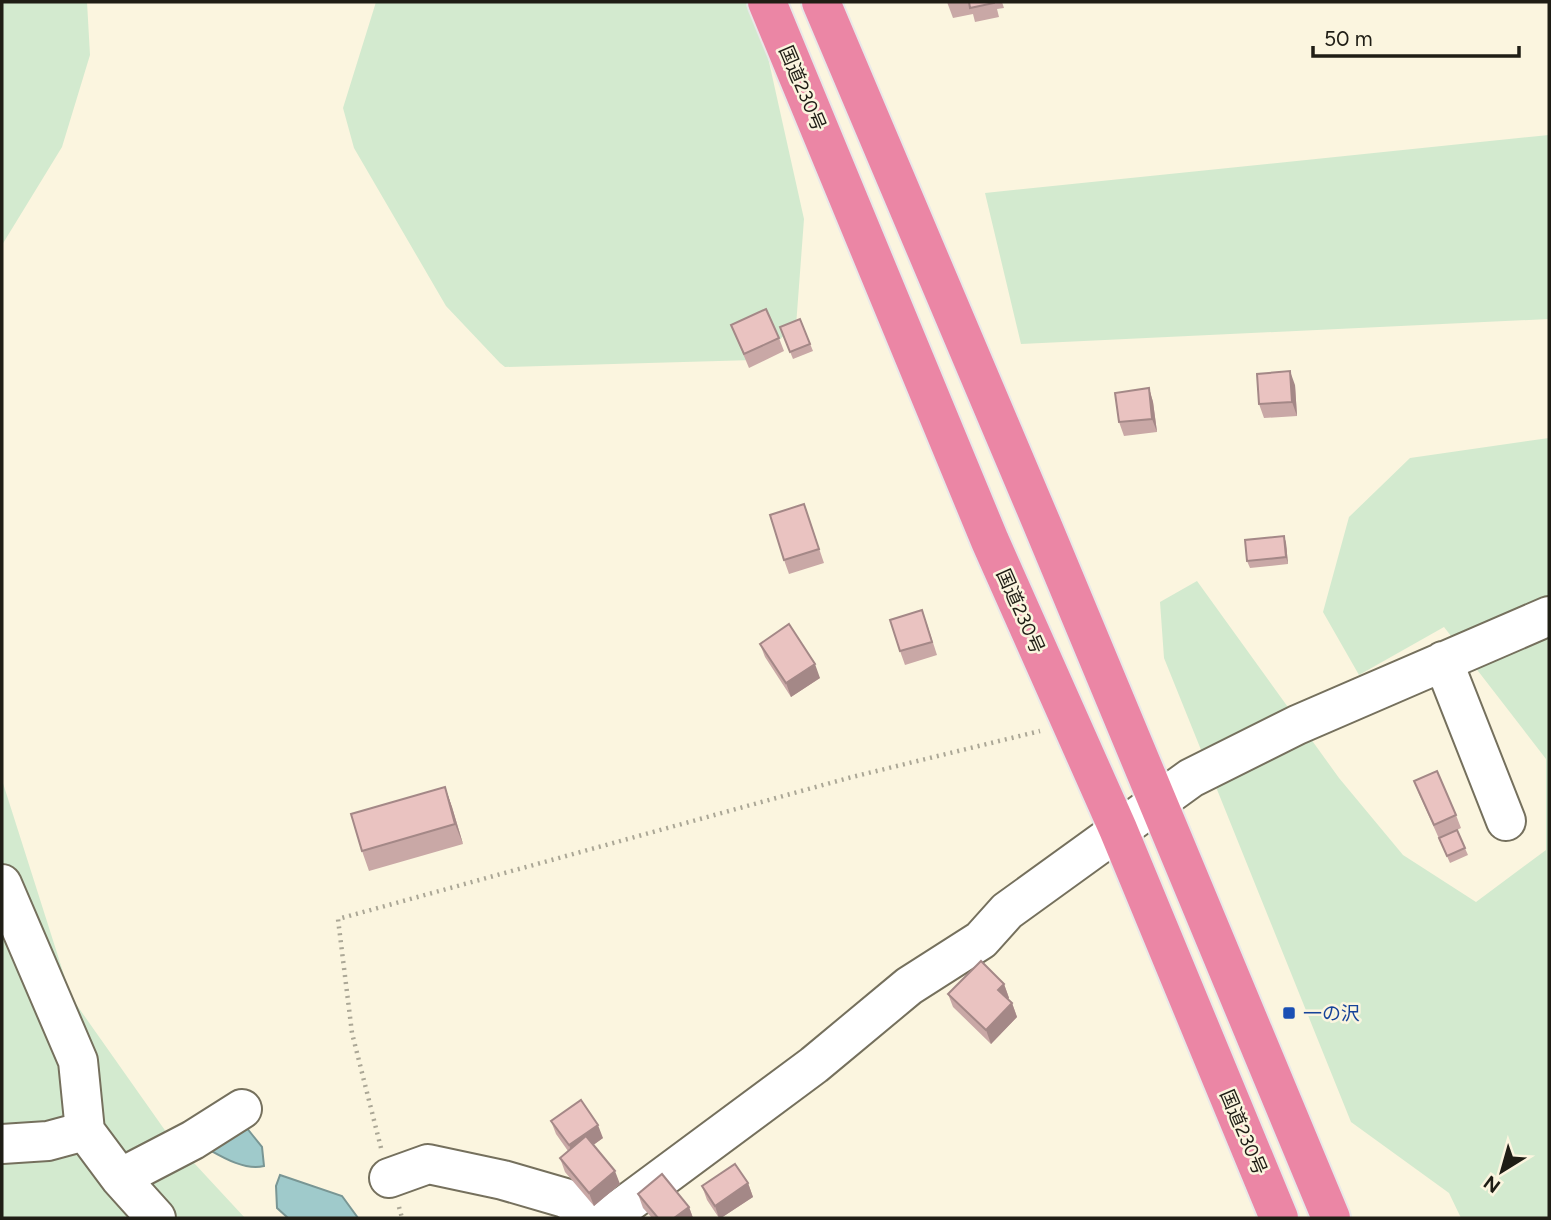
<svg xmlns="http://www.w3.org/2000/svg" width="1551" height="1220" font-family="Figtree,'Noto Sans JP',sans-serif">
<style>
.green{fill:#d3eacf}
.water{fill:#9fcacb;stroke:#799694;stroke-width:2}
.lines{fill:none;stroke-linecap:round;stroke-linejoin:round}
.minor-casing{stroke:#75705d;stroke-width:42}
.highway-casing{stroke:#e9e8e8;stroke-width:42}
.path{stroke:#aba796;stroke-width:4.5;stroke-dasharray:2 5;stroke-linecap:butt}
.minor{stroke:#fff;stroke-width:38}
.highway{stroke:#eb86a5;stroke-width:38}
.wall{fill:#c9a8a6}
.shaded-wall{fill:#a48887}
.building{fill:#eac3c1;stroke:#a48887;stroke-width:2}
.transit-dot{fill:#1a4fb4;stroke:#fbf5df;stroke-width:2.5}
.labels{text-anchor:middle;stroke-width:5;stroke-linejoin:round;paint-order:stroke}
.street-label{font-size:19px;fill:#1f1d15;stroke:#fbf5df}
.transit-label{font-size:19px;fill:#164399;stroke:#fbf5df;text-anchor:start}
</style>
<rect width="100%" height="100%" fill="#fbf5df"/>
<path class="green" d="M2 2H87L90 55 62 147 2 245Z
M376 2H748L763 35 804 219 796 326 754 360 505 367 500 363 446 306 354 148 343 108Z
M1549 135V319L1021 344 985 193Z
M1549 438V1218H1461L1449 1193 1351 1122 1164 658 1160 602 1197 581 1339 778 1403 855 1476 902 1546 850V759L1444 627 1359 675 1323 612 1349 517 1410 458Z
M2 780 71 997 169 1136 245 1218H2Z"/>
<path class="water" d="M246 1127 262 1147 264 1166C245 1171 222 1157 206 1148Z
M280 1175 342 1196 358 1218H288L277 1208 276 1186Z"/>
<g class="lines">
<g class="minor-casing">
<path id="minor" d="M1443 661 1506 821
M2 884 78 1061 85 1131
M2 1144 48 1141 85 1131 120 1178 156 1218
M120 1178 193 1140 242 1109
M389 1178 428 1164 503 1180 565 1198 596 1215 609 1217 814 1065 909 986 981 940 1007 911 1191 778 1297 725 1549 616"/>
</g>
<g class="highway-casing">
<path id="highway" d="M767 2 990 541 1118 829 1279 1218
M821 2 1042 524 1331 1218"/>
</g>
<path class="path" d="M381 1148 352 1033 338 919 852 777 1040 731
M399 1207 402 1218"/>
<use href="#minor" class="minor"/>
<use href="#highway" class="highway"/>
</g>
<path class="wall" d="M947 2H1002L1004 8 997 9 999 17 975 22 973 14 953 18Z
M800 319 813 351 793 359 780 327Z
M731 325 779 338 784 351 749 368Z
M1295 385 1297 416 1264 418 1259 404Z
M1149 388 1153 402 1157 432 1124 436 1119 422Z
M804 504 824 563 789 574 784 560Z
M1284 536 1286 543 1288 564 1250 568 1247 561Z
M927 624 937 655 905 665 900 651Z
M760 644 820 678 791 697 765 657Z
M1414 781 1456 815 1461 828 1457 830 1468 855 1450 863 1419 794Z
M445 787 452 807 463 844 369 871 362 851Z
M1004 984 1009 998 1008 999 1012 1003 1017 1017 991 1044 953 1007 948 994Z
M551 1121 603 1138 593 1145 620 1184 594 1206 565 1172 560 1158 568 1151 556 1134Z
M748 1183 753 1197 721 1218H719L707 1200 702 1186Z
M638 1194 689 1207 693 1218H652L643 1208Z"/>
<path class="shaded-wall" d="M1290 371 1295 385 1297 416 1292 402Z
M1149 388 1153 402 1157 432 1152 419Z
M1284 536 1286 543 1288 564 1286 557Z
M815 664 820 678 791 697 786 683Z
M445 787 452 807 463 844 455 824Z
M1004 984 1009 998 1003 1004 998 990Z
M1012 1003 1017 1017 991 1044 986 1030Z
M598 1125 603 1138 574 1159 569 1145Z
M615 1171 620 1184 594 1206 589 1193Z
M748 1183 753 1197 721 1218H719L715 1206Z
M689 1207 693 1218H674Z"/>
<path class="building" d="M969 2H994V3L970 8Z
M766 309 779 338 744 354 731 325Z
M800 319 810 344 790 352 780 327Z
M1290 371 1292 402 1259 404 1257 374Z
M1149 388 1152 419 1119 422 1115 393Z
M804 504 819 549 784 560 770 515Z
M1284 536 1286 557 1247 561 1245 540Z
M922 610 932 642 900 651 890 620Z
M789 624 815 664 786 683 760 644Z
M1437 771 1456 815 1434 825 1414 781Z
M445 787 455 824 362 851 351 814Z
M1457 830 1465 848 1447 856 1439 838Z
M981 961 1004 984 998 990 1012 1003 986 1030 948 994Z
M581 1100 598 1125 569 1145 551 1121Z
M586 1136 615 1171 589 1193 560 1158Z
M735 1164 748 1183 715 1206 702 1186Z
M662 1174 689 1207 674 1218H658L638 1194Z"/>
<rect class="transit-dot" x="1282" y="1006" width="14" height="14" rx="3.5"/>
<g class="labels">
<g class="street-label">
<text transform="translate(803 88) rotate(67)" y="7">国道230号</text>
<text transform="translate(1021 611) rotate(66)" y="7">国道230号</text>
<text transform="translate(1244 1132) rotate(67)" y="7">国道230号</text>
</g>
<g class="transit-label">
<text x="1303" y="1020">一の沢</text>
</g>
</g>
<rect width="1551" height="1220" fill="none" stroke="#1f1d15" stroke-width="7"/>
<g transform="translate(1502 1171) rotate(217)" stroke="#fbf5df" stroke-width="5" paint-order="stroke">
<path d="M0-5L12 26L0 18L-12 26Z" fill="#1f1d15"/>
<text y="-10" font-size="19" font-weight="bold" text-anchor="middle" fill="#1f1d15">N</text>
</g>
<path d="M1313 46v10h206v-10" fill="none" stroke="#1f1d15" stroke-width="3.5"/>
<text x="1324" y="46" font-size="21" fill="#1f1d15" stroke="#fbf5df" stroke-width="5" paint-order="stroke">50 m</text>
</svg>
